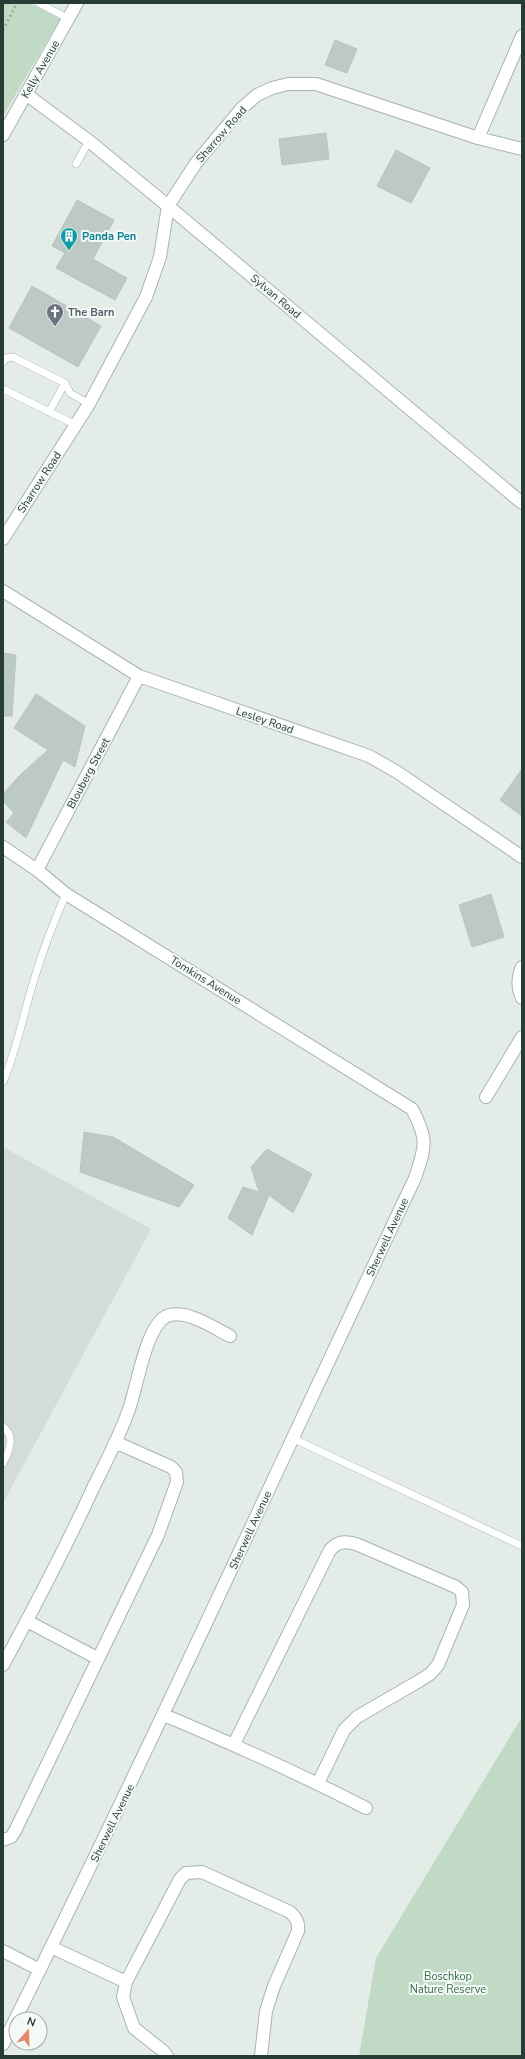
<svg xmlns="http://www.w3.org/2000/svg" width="525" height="2059" font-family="'Nunito Sans',sans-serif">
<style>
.built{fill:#d3dcd7}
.green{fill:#c0dac6}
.building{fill:#bdc9c4;stroke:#b7c5bf}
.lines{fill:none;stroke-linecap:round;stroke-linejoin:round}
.service-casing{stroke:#a7b4af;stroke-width:8}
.minor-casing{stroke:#a7b4af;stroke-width:14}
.tertiary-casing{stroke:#a7b4af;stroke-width:14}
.path{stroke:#88aca0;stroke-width:2.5;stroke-dasharray:2 3;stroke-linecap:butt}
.service{stroke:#fff;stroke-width:7}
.minor{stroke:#fff;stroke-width:12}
.tertiary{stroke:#fff;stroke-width:12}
.labels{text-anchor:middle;stroke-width:4;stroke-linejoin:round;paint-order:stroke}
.street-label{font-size:11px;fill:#263c35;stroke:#f4f9f7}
.culture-label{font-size:11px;font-weight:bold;fill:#0d838f;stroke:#f4f9f7;text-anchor:start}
.worship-label{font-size:11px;font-weight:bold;fill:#5b616d;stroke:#f4f9f7;text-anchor:start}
.park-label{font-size:11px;fill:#346e49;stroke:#f4f9f7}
</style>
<rect width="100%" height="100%" fill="#e4ece8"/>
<path class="built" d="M3 1147 151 1229 3 1503Z"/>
<path class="green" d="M3 3H29L60 19 3 116Z
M522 1717V2056H359L376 1958Z"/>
<path class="building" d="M335 40 357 49 347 73 325 65Z
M326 133 329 159 282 165 279 139Z
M396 150 430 168 411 203 377 186Z
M77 200 114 220 93 259 127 278 115 300 56 268 65 253 52 246Z
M32 286 101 326 78 367 9 328Z
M3 653 16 655 12 716H3Z
M36 694 85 726 75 767 63 760 26 838 6 822 14 813 3 801V794L21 774 48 750 14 728Z
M522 769V816L500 800Z
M491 894 504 937 472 947 459 905Z
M84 1132 113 1137 194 1185 179 1207 80 1172Z
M267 1149 312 1174 293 1213 269 1195 252 1235 228 1218 243 1187 259 1192 251 1167Z"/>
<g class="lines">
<g class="service-casing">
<path id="service" d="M39 3 69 19
M76 164 89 141
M3 362 6 358 13 357 65 383 70 393 89 404
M3 389 76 425
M49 412 65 383
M3 1082C17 1049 23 1016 33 983 42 953 53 923 66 894
M3 1427C16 1436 9 1452 3 1463
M292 1438 522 1546"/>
</g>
<g class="minor-casing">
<path id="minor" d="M26 94 89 141 168 206 522 503
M478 138 522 36
M3 539 89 404 146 297 160 257 168 206 196 163 242 108 257 95 272 88 288 84H316L478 138 522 149
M3 591 139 676 369 756 397 772 522 857
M3 847 37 870 66 894 412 1109C428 1139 426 1146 415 1178 278 1467 146 1758 3 2044
M37 870 139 676
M522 967C517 978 517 987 522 998
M486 1097 522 1037
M27 1621 97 1658
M3 1665C35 1606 66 1547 94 1486 106 1462 119 1437 128 1412 137 1389 145 1329 165 1317 184 1307 214 1328 230 1336
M164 1715C233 1744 300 1774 366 1808
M234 1744 330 1550C338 1541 345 1541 356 1544L456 1587 462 1592 463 1605 438 1665 430 1674 419 1681 357 1717 344 1730 318 1783
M3 1840 11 1837 15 1831 158 1535 177 1482 176 1472 171 1467 115 1442
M51 1947 126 1982 123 1997 134 2028 163 2051 167 2056
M3 1951 40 1970
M126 1982 180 1879 186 1873 202 1872 290 1912C296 1918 299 1922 298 1931L274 1986 266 2011 261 2056"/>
</g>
<g class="tertiary-casing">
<path id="tertiary" d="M3 135 77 3"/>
</g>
<path class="path" d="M3 30 17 3"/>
<use href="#service" class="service"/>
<use href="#minor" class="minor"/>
<use href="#tertiary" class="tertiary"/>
</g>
<defs>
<g id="building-pin" transform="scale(0.9)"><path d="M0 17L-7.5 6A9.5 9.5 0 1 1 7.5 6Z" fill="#0f9aa8" stroke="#f4f9f7"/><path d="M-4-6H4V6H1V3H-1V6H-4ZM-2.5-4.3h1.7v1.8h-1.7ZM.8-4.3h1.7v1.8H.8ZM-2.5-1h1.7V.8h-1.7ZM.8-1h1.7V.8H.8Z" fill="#fff"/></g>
<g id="church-pin" transform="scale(0.9)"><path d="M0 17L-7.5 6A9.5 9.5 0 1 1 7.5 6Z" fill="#6b7280" stroke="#f4f9f7"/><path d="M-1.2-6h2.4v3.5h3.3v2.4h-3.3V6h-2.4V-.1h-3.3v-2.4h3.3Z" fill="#fff"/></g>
</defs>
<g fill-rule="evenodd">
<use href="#building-pin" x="69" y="236"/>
<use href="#church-pin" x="55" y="312"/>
</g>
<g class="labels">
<g class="street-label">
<text transform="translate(40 69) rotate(-60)" y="4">Kelly Avenue</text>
<text transform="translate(221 134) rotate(-49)" y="4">Sharrow Road</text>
<text transform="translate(276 296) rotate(40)" y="4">Sylvan Road</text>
<text transform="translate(39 482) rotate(-57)" y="4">Sharrow Road</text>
<text transform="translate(265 720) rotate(19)" y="4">Lesley Road</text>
<text transform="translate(88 773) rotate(-62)" y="4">Blouberg Street</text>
<text transform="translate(206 980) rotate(32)" y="4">Tomkins Avenue</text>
<text transform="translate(387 1237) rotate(-65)" y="4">Sherwell Avenue</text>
<text transform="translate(250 1530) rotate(-65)" y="4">Sherwell Avenue</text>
<text transform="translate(112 1823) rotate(-64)" y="4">Sherwell Avenue</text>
</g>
<g class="culture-label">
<text x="82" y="240">Panda Pen</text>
</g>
<g class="worship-label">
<text x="68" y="316">The Barn</text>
</g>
<g class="park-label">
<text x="448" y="1980">Boschkop<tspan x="448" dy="13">Nature Reserve</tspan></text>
</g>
</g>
<rect width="525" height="2059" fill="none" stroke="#263c35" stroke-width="8"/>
<g transform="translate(28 2031) rotate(20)"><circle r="19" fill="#f4f9f7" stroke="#a2ada9"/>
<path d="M0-3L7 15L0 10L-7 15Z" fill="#e2876c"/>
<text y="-6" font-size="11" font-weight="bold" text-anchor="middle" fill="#263c35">N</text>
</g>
</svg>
